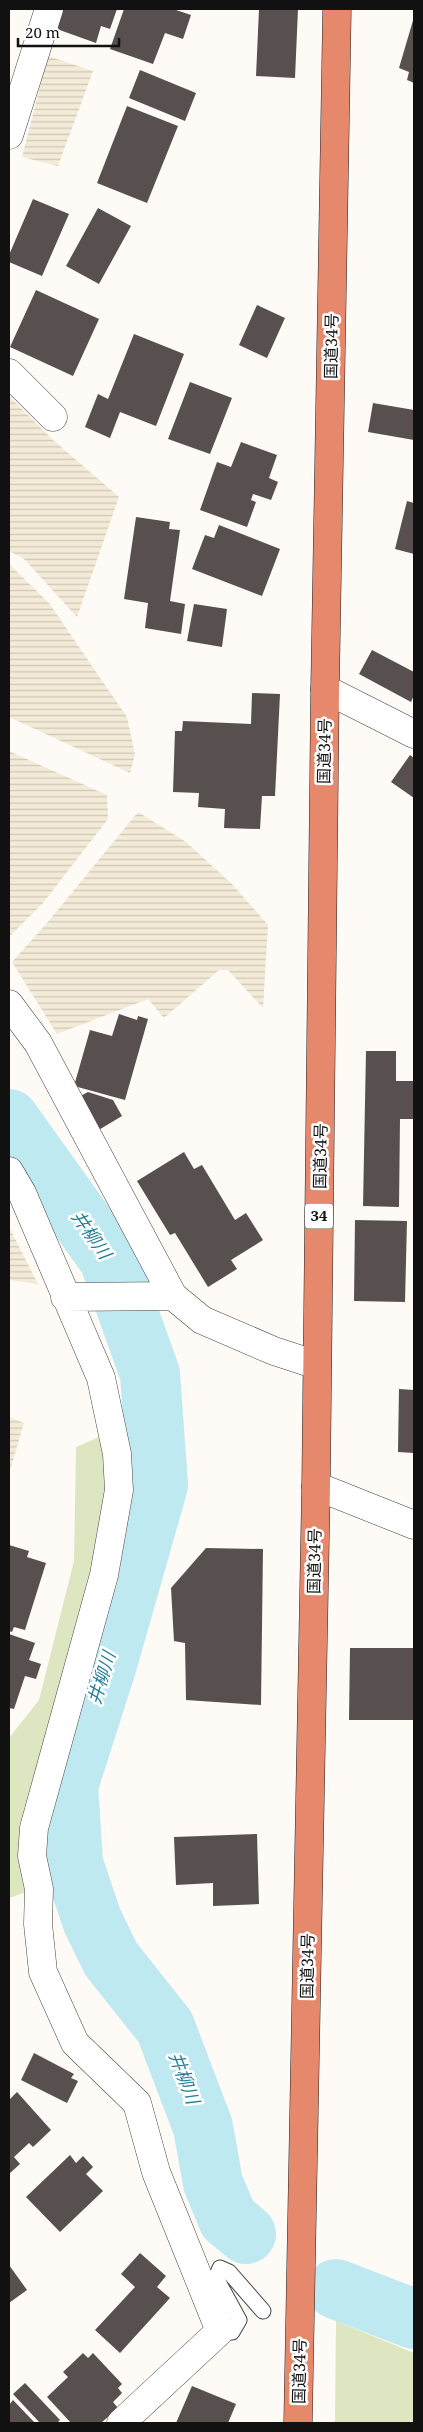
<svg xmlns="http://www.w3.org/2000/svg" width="423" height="2432" font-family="'Noto Serif','Noto Sans JP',serif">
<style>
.farmland{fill:url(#farmland-rules)}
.grass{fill:#dde6c1}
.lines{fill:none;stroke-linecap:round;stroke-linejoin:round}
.river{stroke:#bfe9f1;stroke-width:60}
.building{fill:#58504e}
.lane-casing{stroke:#444;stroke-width:17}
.street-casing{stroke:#444;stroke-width:29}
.highway-casing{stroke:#222;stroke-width:29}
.lane{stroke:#fff;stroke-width:15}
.street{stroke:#fff;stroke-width:28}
.highway{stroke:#e6886b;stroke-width:28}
.labels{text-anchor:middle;stroke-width:5;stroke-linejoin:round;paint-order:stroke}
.shield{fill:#fff;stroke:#585858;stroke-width:1}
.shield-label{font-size:15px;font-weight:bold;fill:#111}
.street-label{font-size:16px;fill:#111;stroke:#fff}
.water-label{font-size:18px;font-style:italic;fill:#258098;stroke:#fff}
</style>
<defs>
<pattern id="farmland-rules" width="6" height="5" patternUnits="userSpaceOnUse" patternTransform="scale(1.25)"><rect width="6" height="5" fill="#f3ead7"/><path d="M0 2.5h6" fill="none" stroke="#cfc8b8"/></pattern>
</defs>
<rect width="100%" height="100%" fill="#fefaf6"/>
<path class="farmland" d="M48 56 93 71 58 166 22 157Z
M9 396 52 439 119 497 77 617 23 558 9 551Z
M9 564 49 603 127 717 135 755 130 773 9 717Z
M9 751 107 795 108 819 43 903 9 937Z
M138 812 186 842 233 885 268 925 263 1008 228 970H219L164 1018 148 999 57 1034 12 962 47 923Z
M9 1227 38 1284 9 1280Z
M9 1417 24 1423 9 1474Z"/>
<path class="grass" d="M120 1428 136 1482 58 1773 49 1884 9 1898V1738L39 1700 74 1561 76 1447Z
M336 2321 414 2353V2423H335Z"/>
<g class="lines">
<path class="river" d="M9 1119 109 1259 150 1374 158 1485 107 1664 68 1786 73 1863 92 1920 111 1959 165 2027 203 2127 213 2183 228 2219 246 2234
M336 2289 414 2319"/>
</g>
<path class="building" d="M61 9H117L110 29 101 26 96 43 54 28Z
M124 9H173L191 15 183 39 165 33 153 64 110 49Z
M259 9H298L295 78 256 76Z
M414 17V83L407 80 409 72 399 68Z
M140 70 196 93 185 121 129 98Z
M127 106 178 126 147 203 97 183Z
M33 199 69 214 42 276 9 262V255Z
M98 208 131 226 99 284 66 266Z
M36 290 99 319 73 376 10 347Z
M257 305 285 318 267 358 239 345Z
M134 334 184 354 156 426 120 412 110 438 85 427 98 394 108 399Z
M190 382 232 398 210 454 168 439Z
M373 403 414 410V440L368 432Z
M241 442 277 455 269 478 278 482 271 500 253 494 251 500 256 502 247 527 200 510 217 462 231 467Z
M407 501 414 503V554L395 549Z
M136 517 170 522 169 529 180 530 170 601 185 604 181 634 145 628 148 603 124 599Z
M219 525 280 549 262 596 192 569 205 535 214 538Z
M194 604 227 609 222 647 187 641Z
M372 650 414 672V695L411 702 359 674Z
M252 693 280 694 275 796H262L260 829 224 828 225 809 198 807 199 793 173 792 175 731H182L183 721 251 724Z
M410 755 414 758V798L391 782Z
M119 1014 137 1020 138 1016 148 1019 125 1100 74 1086 90 1030 112 1036Z
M366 1051H396V1081H414V1119H400L399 1207 363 1206Z
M88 1092 113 1100 122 1116 92 1134 73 1100Z
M184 1152 194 1169 202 1165 235 1220 246 1213 263 1240 231 1260 237 1269 208 1287 175 1233 170 1235 137 1181Z
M355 1220 407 1221 405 1302 354 1301Z
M399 1389 414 1390V1453L398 1452Z
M9 1545 29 1551 27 1557 46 1563 25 1630 14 1627 12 1632 9 1631Z
M206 1548 263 1549 261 1705 186 1700 185 1643 174 1641 171 1588Z
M9 1634 35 1643 29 1660 41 1664 36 1679 25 1676 14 1709 9 1708Z
M350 1648H414V1720H349Z
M257 1834 259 1904 213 1906V1883L176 1885 174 1837Z
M34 2053 74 2074 71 2078 78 2081 67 2103 21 2080Z
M17 2092 51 2130 33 2147 29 2143 14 2157 20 2164 9 2174V2100Z
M70 2155 76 2163 83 2156 93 2167 86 2174 103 2191 60 2232 26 2197Z
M140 2253 166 2276 157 2287 170 2298 120 2353 95 2330 135 2287 121 2274Z
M9 2265 27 2290 9 2303Z
M83 2353 88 2358 93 2353 122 2384 118 2388 122 2393 113 2402 118 2408 101 2423H71L47 2397 68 2377 63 2372Z
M25 2383 60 2420 57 2423H40L13 2394Z
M192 2386 236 2404 228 2423H176Z
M13 2400 35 2423H9V2405Z"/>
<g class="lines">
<g class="lane-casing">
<path id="lane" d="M220 2331 232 2332 239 2320 216 2278 220 2268 229 2272 263 2311"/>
</g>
<g class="street-casing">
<path id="street" d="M9 135 49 9
M9 373 53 417
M325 689 414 734
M9 1004 38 1043 173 1296 202 1320 274 1351 317 1365
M9 1171 22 1193 101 1378 117 1454 119 1490 104 1575 34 1828 32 1856 39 1889 38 1924 43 1972 75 2043 137 2103 156 2172 220 2331 121 2423
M65 1297 173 1296
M316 1486 414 1525"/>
</g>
<g class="highway-casing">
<path id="highway" d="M298 2423 316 1486 325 689 337 9"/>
</g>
<use href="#lane" class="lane"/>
<use href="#street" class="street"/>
<use href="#highway" class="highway"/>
</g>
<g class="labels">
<rect class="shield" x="305" y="1203.5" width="28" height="25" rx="4"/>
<g class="shield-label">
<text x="319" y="1221">34</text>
</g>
<g class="street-label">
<text transform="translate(331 346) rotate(-89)" y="6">国道34号</text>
<text transform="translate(324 751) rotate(-89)" y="6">国道34号</text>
<text transform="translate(320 1156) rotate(-89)" y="6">国道34号</text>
<text transform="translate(314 1561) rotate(-89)" y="6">国道34号</text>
<text transform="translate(307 1966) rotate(-89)" y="6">国道34号</text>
<text transform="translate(299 2371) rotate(-89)" y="6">国道34号</text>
</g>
<g class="water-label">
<text transform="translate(91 1235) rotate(55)" y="6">井柳川</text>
<text transform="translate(102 1678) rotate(-73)" y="6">井柳川</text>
<text transform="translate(184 2078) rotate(69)" y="6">井柳川</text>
</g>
</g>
<rect width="423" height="2432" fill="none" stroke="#111111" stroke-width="20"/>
<path d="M18 38v8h101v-8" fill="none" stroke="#111111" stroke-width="2.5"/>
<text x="25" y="38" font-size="15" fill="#111111" stroke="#ffffff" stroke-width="4" paint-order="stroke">20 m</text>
</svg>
